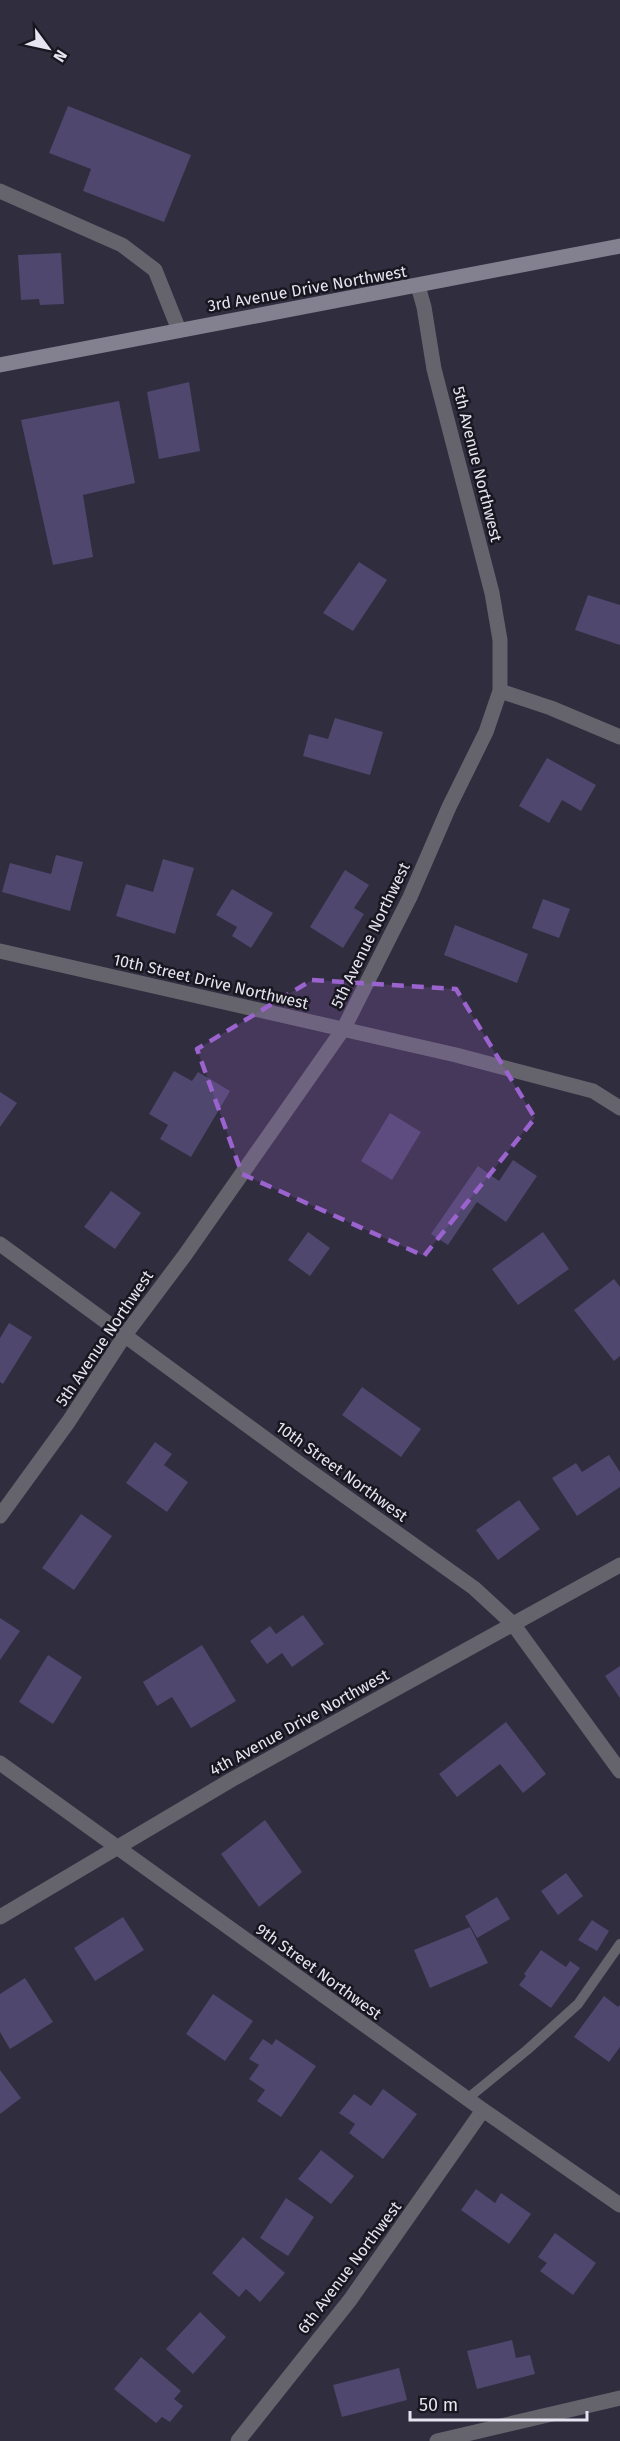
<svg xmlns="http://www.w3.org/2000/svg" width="620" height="2441" font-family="'Fira Sans',sans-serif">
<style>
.building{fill:#4f476d}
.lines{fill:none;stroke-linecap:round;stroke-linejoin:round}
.service{stroke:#65646d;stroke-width:10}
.minor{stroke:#65646d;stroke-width:15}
.secondary{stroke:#838190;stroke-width:15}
.marked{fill:#9b63ce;fill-opacity:0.2;stroke:#9b63ce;stroke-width:4.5;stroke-dasharray:12 8;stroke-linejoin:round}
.labels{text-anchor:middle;stroke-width:5;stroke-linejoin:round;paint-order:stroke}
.street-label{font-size:16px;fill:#e6e4f0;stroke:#18161f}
</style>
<rect width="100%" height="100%" fill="#302d3f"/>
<path class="building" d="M68 106 191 155 164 222 83 191 91 169 49 153Z
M61 253 64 304 40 305 39 299 21 300 18 255Z
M189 382 200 451 159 459 147 392Z
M119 401 135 483 83 495 93 557 53 565 21 420Z
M359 562 387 580 353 631 323 613Z
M588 595 620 605V645L575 630Z
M335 718 383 732 370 775 303 756 309 734 328 739Z
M547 758 596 785 581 811 562 800 549 823 519 806Z
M56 855 83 862 70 911 2 892 10 863 51 874Z
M163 859 194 868 175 934 116 916 126 884 153 892Z
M345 870 369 885 354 908 364 914 343 948 310 927Z
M232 889 273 913 251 948 232 936 237 927 216 915Z
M543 899 570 909 559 938 532 928Z
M455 925 528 954 517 983 444 955Z
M174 1071 192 1081 198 1072 230 1091 191 1157 160 1139 168 1125 149 1114Z
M0 1092 17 1103 0 1127Z
M390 1113 421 1132 392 1180 361 1161Z
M513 1160 537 1176 506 1222 477 1202 448 1245 431 1234 478 1166 499 1181Z
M111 1191 141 1213 115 1249 84 1227Z
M308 1232 330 1248 310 1276 288 1260Z
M543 1232 569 1269 518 1305 492 1269Z
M614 1279 620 1287V1356L614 1361 574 1310Z
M9 1323 32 1337 3 1384 0 1382V1338Z
M362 1387 421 1429 401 1457 342 1415Z
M155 1442 172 1454 164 1465 188 1482 167 1512 126 1483Z
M609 1455 620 1472V1487L577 1516 552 1478 576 1463 582 1472Z
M519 1500 540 1529 498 1560 476 1530Z
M81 1514 112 1536 74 1590 42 1568Z
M303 1615 324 1644 292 1667 282 1653 267 1664 250 1641 270 1626 276 1634Z
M0 1618 20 1631 0 1660Z
M202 1645 236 1701 191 1728 172 1697 157 1706 143 1682Z
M48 1655 82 1677 53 1724 19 1702Z
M620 1666V1698L605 1676Z
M506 1722 546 1774 523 1793 500 1764 457 1797 439 1774Z
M265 1820 302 1872 259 1907 221 1854Z
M566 1873 583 1896 558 1915 541 1891Z
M497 1897 510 1919 477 1938 465 1916Z
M123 1917 144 1950 95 1981 74 1948Z
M592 1920 609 1931 597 1951 578 1940Z
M470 1927 488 1963 430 1988 414 1950Z
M541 1950 566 1967 570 1961 580 1968 551 2008 519 1985 526 1976 524 1974Z
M25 1978 53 2022 10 2049 0 2032V1994Z
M213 1994 253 2021 225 2061 186 2034Z
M604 1996 618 2007 620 2005V2047L609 2062 574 2037Z
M263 2039 272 2045 276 2039 316 2066 281 2117 257 2101 265 2090 249 2079 259 2065 249 2059Z
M0 2070 21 2098 0 2114Z
M383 2089 417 2114 383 2159 349 2133 355 2124 339 2113 354 2094 371 2106Z
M321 2150 354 2176 331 2204 298 2179Z
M476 2189 495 2203 501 2193 531 2214 509 2244 461 2210Z
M286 2198 314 2217 288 2256 260 2238Z
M555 2233 596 2263 573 2295 540 2271 547 2263 538 2257Z
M243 2237 285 2273 260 2302 246 2289 239 2297 212 2273Z
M200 2312 226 2337 193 2374 166 2349Z
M512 2340 516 2358 530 2355 535 2374 477 2389 467 2351Z
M141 2357 181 2391 174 2399 183 2406 170 2422 162 2417 156 2423 114 2389Z
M399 2368 407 2400 342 2417 333 2385Z"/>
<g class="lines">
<path class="service" d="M467 2099 527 2050 578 2004 620 1944"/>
<path class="minor" d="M0 191 122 245 155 270 179 330
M500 691 551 708 620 737
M0 951 456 1055 593 1091 620 1108
M0 1244 300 1464 474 1588 513 1624 620 1771
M0 1516 69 1421 125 1335 185 1255 344 1028 410 897 449 807 486 732 500 691V640L492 593 434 369 424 307 418 286
M0 1763 483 2110 620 2205
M0 1917 231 1780 620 1565
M238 2441 350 2300 483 2110
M437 2441 620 2398"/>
<path class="secondary" d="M0 365 620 246"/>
</g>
<path class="marked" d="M312 980 456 989 535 1118 424 1256 242 1174 197 1049Z"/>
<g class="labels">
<g class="street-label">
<text transform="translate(307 288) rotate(-10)" y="6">3rd Avenue Drive Northwest</text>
<text transform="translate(478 464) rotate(76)" y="6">5th Avenue Northwest</text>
<text transform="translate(370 935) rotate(-64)" y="6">5th Avenue Northwest</text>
<text transform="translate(211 981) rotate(13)" y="6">10th Street Drive Northwest</text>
<text transform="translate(104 1338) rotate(-56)" y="6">5th Avenue Northwest</text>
<text transform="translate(342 1471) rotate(36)" y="6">10th Street Northwest</text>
<text transform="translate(299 1722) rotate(-29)" y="6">4th Avenue Drive Northwest</text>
<text transform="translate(319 1971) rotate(36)" y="6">9th Street Northwest</text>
<text transform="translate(349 2267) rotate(-53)" y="6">6th Avenue Northwest</text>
</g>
</g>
<g transform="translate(48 48) rotate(123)" stroke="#18161f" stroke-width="4.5" paint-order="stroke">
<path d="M0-4.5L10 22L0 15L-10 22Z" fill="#e6e4f0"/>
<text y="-9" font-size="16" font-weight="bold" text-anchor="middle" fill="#e6e4f0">N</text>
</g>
<path d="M410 2411v9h177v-9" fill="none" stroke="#e6e4f0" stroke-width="3"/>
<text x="419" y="2411" font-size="18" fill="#e6e4f0" stroke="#18161f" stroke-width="4.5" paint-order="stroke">50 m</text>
</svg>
